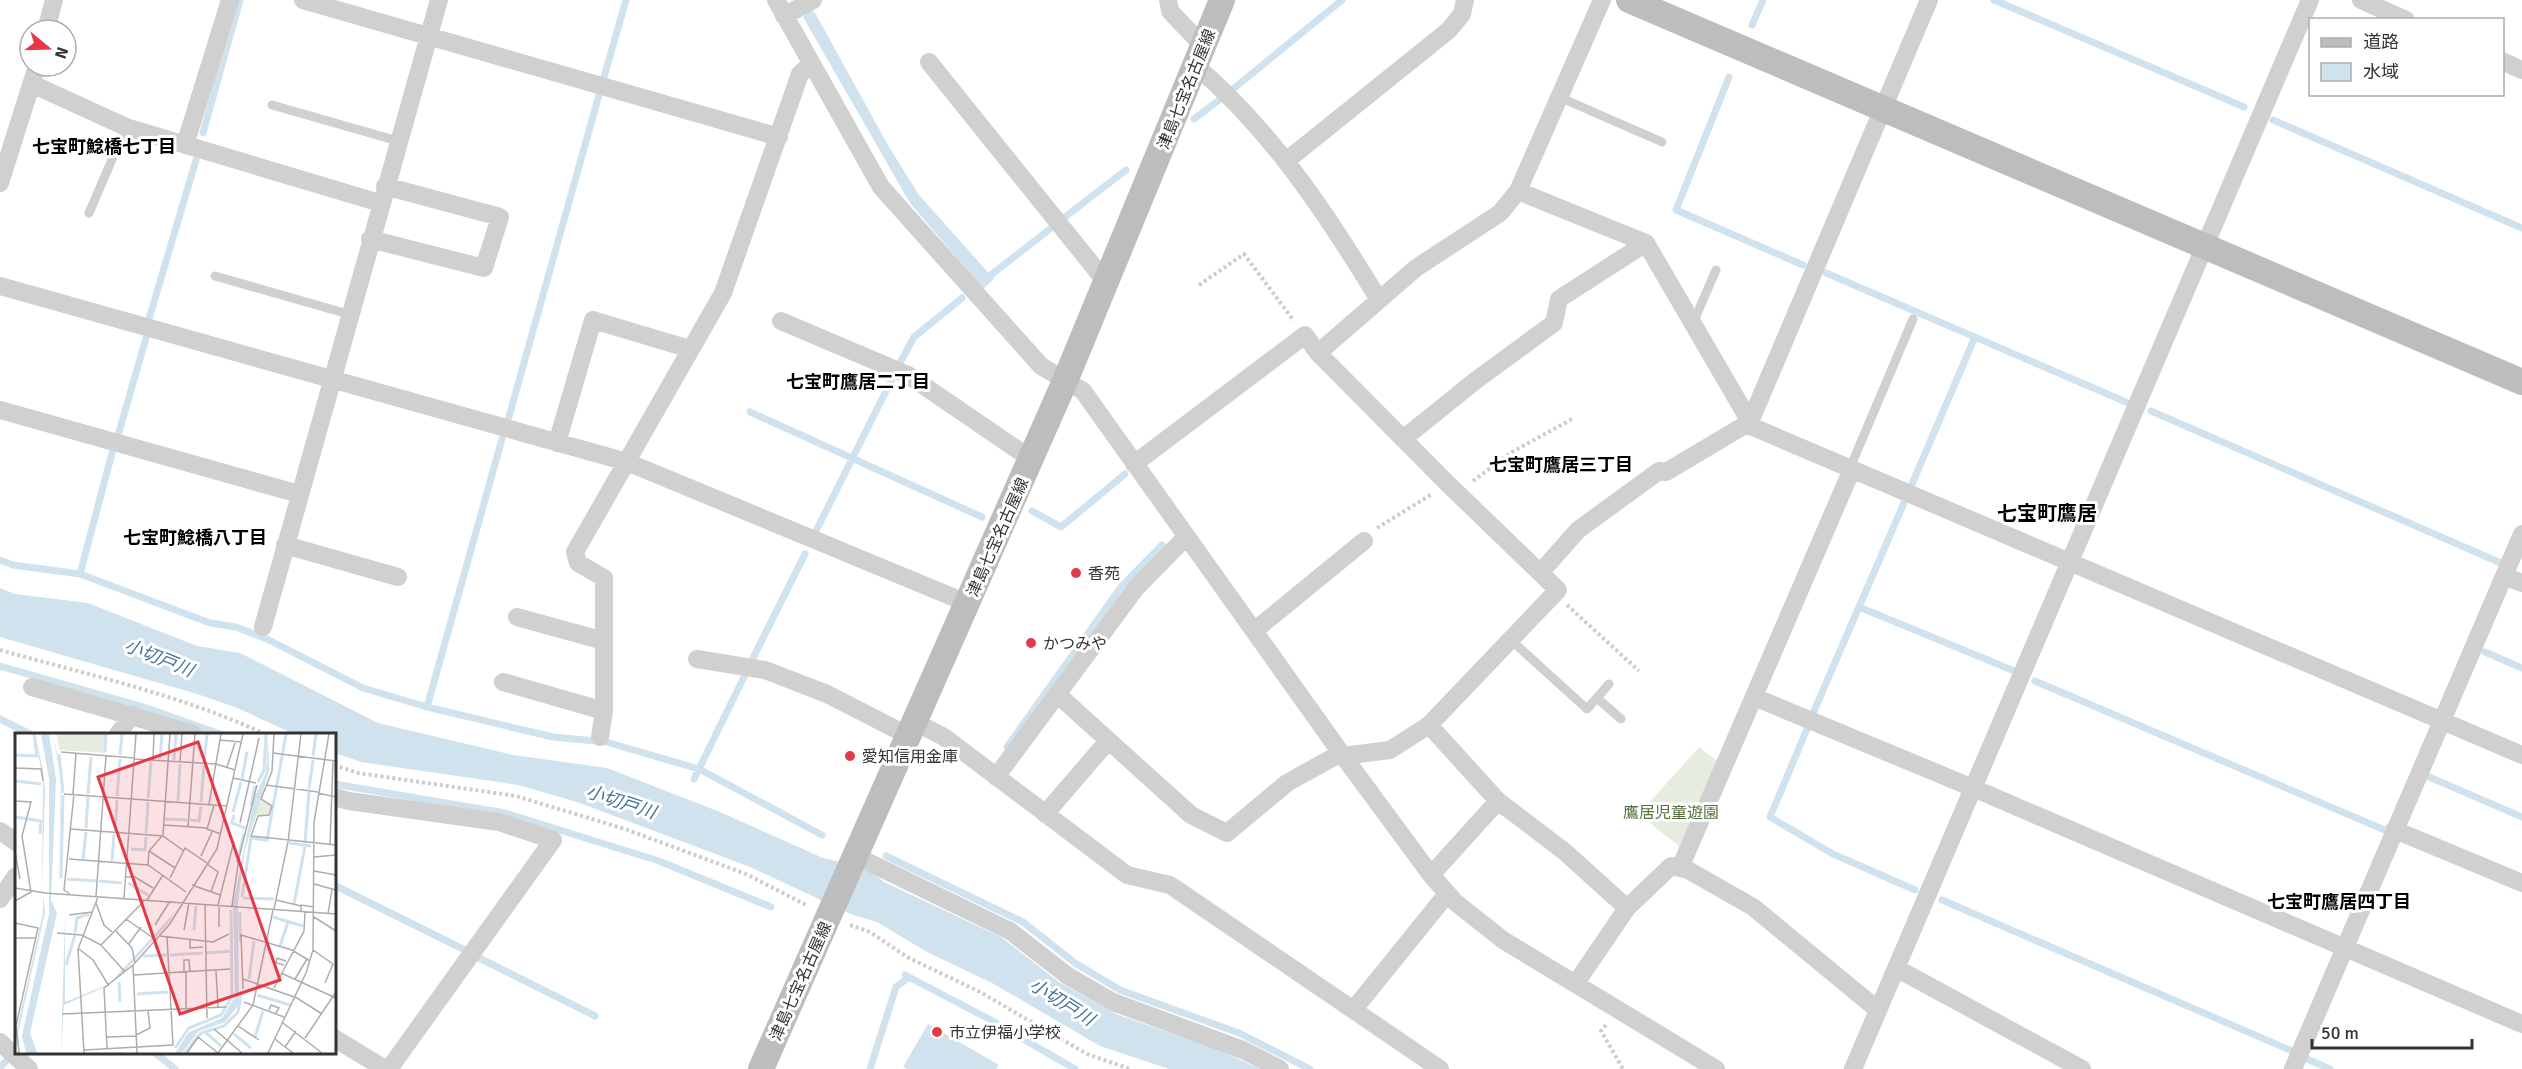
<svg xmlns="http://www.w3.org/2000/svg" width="2522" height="1069" font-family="Signika,'Noto Sans JP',sans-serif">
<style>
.green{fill:#e6ecdf}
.water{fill:#cfe2ee}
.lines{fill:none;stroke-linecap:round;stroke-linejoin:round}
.stream{stroke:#cfe2ee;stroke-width:7}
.path{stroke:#cdcdcd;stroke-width:4;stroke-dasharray:3 3;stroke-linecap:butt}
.lane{stroke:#d0d0d0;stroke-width:9}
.street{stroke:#d0d0d0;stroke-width:18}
.secondary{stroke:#bdbdbd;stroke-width:26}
.poi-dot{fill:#e63946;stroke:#fff;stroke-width:2}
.labels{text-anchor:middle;stroke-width:6;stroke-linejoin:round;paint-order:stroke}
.street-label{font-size:16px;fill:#333;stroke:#fff}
.poi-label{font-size:16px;fill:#333;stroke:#fff;text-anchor:start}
.park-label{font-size:16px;fill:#56703f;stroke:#fff}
.neighbourhood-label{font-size:18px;font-weight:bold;fill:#000;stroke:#fff}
.water-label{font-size:18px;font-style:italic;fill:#3f7597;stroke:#fff}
.quarter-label{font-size:20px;font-weight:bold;fill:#000;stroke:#fff}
.inset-river{fill:none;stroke:#cfe2ee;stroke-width:3}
.inset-road{fill:none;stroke:#adadad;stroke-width:1.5}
.view{fill:#e63946;fill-opacity:0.15;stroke:#e63946;stroke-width:3}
.inset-edge{fill:none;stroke:#333;stroke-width:3}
</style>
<rect width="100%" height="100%" fill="#fff"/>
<path class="green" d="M1699 747 1717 761 1680 847 1639 814Z"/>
<path class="water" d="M795 0 809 5 811 12 814 11 889 147 919 195 994 279 983 289 910 203 803 17 806 15Z
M0 588 15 594 88 603 197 646 240 653 378 723 513 755 607 768 720 812 823 858 870 870 884 882 1001 937 1059 982 1116 1014 1219 1050 1260 1069H1169L1100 1046 994 984 927 952 877 922 853 915 750 867 577 802 518 785 361 762 335 753 334 734H294L235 707 197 694 0 637Z
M928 1024 999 1065 996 1069H907L903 1067Z"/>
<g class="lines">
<path class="stream" d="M1994 0 2244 107
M1752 25 1763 0
M604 77 626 0
M1729 77 1676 210 1803 265
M1233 89 1342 0
M1194 119 1223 97
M2273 120 2522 228
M203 133 240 0
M1065 217 1126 170
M1826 273 2126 402
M987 278 1050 229
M149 319 196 160
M901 361 914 337 962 298
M2151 411 2501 563
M750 412 982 517
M508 420 599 95
M119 432 146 338
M1912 484 1975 337
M1032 511 1061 527 1125 474
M814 535 892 379
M0 560 13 565 80 574 210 623 236 627 269 640 363 688 427 707 553 737 606 742 699 769 822 835
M80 574 112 453
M1859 607 2012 670
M2485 652 2522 668
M753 658 805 554
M0 666 144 707 220 734
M2035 681 2387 831 2389 827
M427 707 502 439
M1814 711 1904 503
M0 719 30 734
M1807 729 1770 817 1833 854 1915 890
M1007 747 1121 587 1162 545
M2427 776 2522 817
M694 779 745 675
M334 784 505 813 659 861 771 907
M886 856 1023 922 1075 963 1120 990 1239 1033 1310 1069
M334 885 463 949
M1942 900 2292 1051
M479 958 595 1016
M905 975 989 1019 1075 1069
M154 1052 175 1069
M2307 1059 2330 1069
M0 1068 5 1062
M870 1069 896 987 908 978"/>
<path class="path" d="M1199 285 1244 254 1294 321
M1473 481 1512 452 1574 418
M1377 528 1432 494
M1567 605 1639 671
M0 650C89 675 181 695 265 734
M334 765 358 773 516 796 625 829 746 874 808 906
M850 925 870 932 907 957 980 992 1087 1054 1130 1069
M1606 1025 1601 1031 1623 1069"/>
<path class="lane" d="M1559 97 1662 142
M272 105 398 141
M89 213 126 127
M215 276 348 314
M1693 323 1716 270
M1850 468 1913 319
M1511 640 1587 709 1609 684
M1597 698 1621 719"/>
<path class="street" d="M303 0 779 137
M776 0 881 187 1041 366 1083 391 1341 753 1431 875 1455 902 1503 940 1716 1069
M1168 0 1170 11 1203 46
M2361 0 2406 20
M784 16 813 0
M46 30 54 0
M2502 61 2522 70
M929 62 1106 282
M1195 65C1272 131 1327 214 1379 300
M32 84 126 127 380 203
M185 145 230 0
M1286 161 1449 30 1462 14 1465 0
M0 183 37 66
M1518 191 1646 243 1753 427 2522 755
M370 239 484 268 500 217 385 186
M0 286 627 462 967 603
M781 321 908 375 1031 459
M1318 353 1416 268 1500 213 1518 191 1602 0
M0 410 299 494
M1403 439 1475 381 1554 323 1559 299 1646 243
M557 443 593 320 690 349
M1134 464 1305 335 1318 353 1449 485 1558 590 1429 725 1390 750 1343 756
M285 545 398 577
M1540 573 1578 530 1659 471 1666 472 1750 422 1929 0
M2504 576 2522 583
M517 617 604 641
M263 627 439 0
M1254 631 1364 541
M697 659 765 670 827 694 909 736
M503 682 604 711
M32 687 193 734
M1057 694 1191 815 1227 833 1287 783 1341 753
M1754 697 1973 788 2522 1024
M915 722 944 737 1127 875 1170 885 1440 1069
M1429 725 1498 801 1565 852 1627 908
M118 734 132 715
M600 737 604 711V578L578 563 575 552 723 293 800 74 811 64
M996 777 1136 588 1186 537
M334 797 349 801 499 822 553 840 389 1069
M1045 814 1108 741
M2395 830 2522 883
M0 831 16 842
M856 856 1010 931 1068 976 1113 1002 1243 1050 1280 1069
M1680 868 1852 469
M1431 875 1498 801
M0 899 16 876
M1896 968 2082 1069
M1576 983 1627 908 1671 866 1688 870 1753 907 1878 1010
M1354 1009 1447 894
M334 1038 385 1069
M0 1042 29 1069
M1853 1069 2310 0
M2293 1069 2522 534"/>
<path class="secondary" d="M1629 0 2522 382
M761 1069 1065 381 1222 0"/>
</g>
<g class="poi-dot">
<circle cx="1076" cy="573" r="6"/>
<circle cx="1031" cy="643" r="6"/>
<circle cx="850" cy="756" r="6"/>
<circle cx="937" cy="1032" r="6"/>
</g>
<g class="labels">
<g class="street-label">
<text transform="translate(1186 89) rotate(-68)" y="6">津島七宝名古屋線</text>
<text transform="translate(997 537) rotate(-66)" y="6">津島七宝名古屋線</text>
<text transform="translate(800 981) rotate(-66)" y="6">津島七宝名古屋線</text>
</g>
<g class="poi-label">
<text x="1088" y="579">香苑</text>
<text x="1043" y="649">かつみや</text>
<text x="862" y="762">愛知信用金庫</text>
<text x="949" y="1038">市立伊福小学校</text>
</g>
<g class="park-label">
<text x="1671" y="818">鷹居児童遊園</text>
</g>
<g class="neighbourhood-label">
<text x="104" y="153">七宝町鯰橋七丁目</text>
<text x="858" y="388">七宝町鷹居二丁目</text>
<text x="1561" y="471">七宝町鷹居三丁目</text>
<text x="195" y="544">七宝町鯰橋八丁目</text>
<text x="2339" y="908">七宝町鷹居四丁目</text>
</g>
<g class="water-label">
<text transform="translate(159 658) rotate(22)" y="6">小切戸川</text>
<text transform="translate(621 802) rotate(18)" y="6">小切戸川</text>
<text transform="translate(1062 1002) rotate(32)" y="6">小切戸川</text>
</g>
<g class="quarter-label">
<text x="2047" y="520">七宝町鷹居</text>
</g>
</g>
<g transform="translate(15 733)">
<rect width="321" height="321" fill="#fff"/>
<path d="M42 1H92L90 20 44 17ZM246 55 245 66 256 73 253 82H242L233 103Z" fill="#e6ecdf"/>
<path d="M20 1 28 37 30 58 27 158 28 48ZM26 1H34L41 46 36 167 42 180 15 300 22 320H11L7 303 34 181V46ZM38 1 47 45 43 159 46 48ZM253 1 254 38 230 117 223 169 224 272 210 289 184 298 167 320H160L174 299 207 285 220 264 218 171 239 66 251 39ZM28 162 30 179 3 300 5 320 1 301 28 180ZM160 179 151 193 108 240 92 253 49 272 46 320 50 183V269L94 251Z" fill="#cfe2ee"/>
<path class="inset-river" d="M90 19 91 1M44 21 48 60M0 22 22 23 19 1M105 22 107 1M298 23 301 1M145 26 147 1M159 27 161 1M189 30 192 1M227 46 232 19M0 48 26 51M243 49 249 37 251 1M294 56 298 27M73 61 76 24M102 63 105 26M133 65 136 28M163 68 165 31M186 69 189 32M236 72 240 53M218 79 226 49M219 82 217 90 230 95M0 84 26 88 25 101M150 86 172 87M175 87 184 88 186 73M71 95 73 64M100 98 102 67M131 100 133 69M274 110 296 113M290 110 294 59M116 116 130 117 131 104M68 127 71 99M97 128 99 101M222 130 229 100M46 145 48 62M52 146 81 148M84 148 107 150M113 150 133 162M227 164 236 105 252 107 271 1M228 165 259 166M279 171 290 113M258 184 288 193M179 197 181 173M60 200 62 185 74 181M225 208V179M265 213 273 189M191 220 216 218M155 222 188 220M128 223 152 222M51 232 60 202M234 246 239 208M104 249 105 269M122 261 153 259M242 262 275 272M190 299 206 313M219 301 236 315M240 304 248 278M160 315 174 295 206 282 217 264 216 177M170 320 186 300 209 293 223 279 227 258"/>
<path class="inset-road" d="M259 1 257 38 246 66 257 73 254 82 243 83 236 103 321 112M205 7 226 9M46 19 119 25M258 20 321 28M119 26 201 31 220 37M138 27 139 1M165 29 167 1M212 34 220 10M0 35 26 36 28 48M218 45 241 50M251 52 303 59M303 60 321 64M49 61 212 73M58 61 61 20M0 68 16 69 7 103 16 159 0 168M194 71 206 1M199 72 192 96 206 101M225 90 244 5M149 92 192 95M173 94 180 1M56 96 148 103 169 118M315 112 318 28M134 118 160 135M0 119 5 146M186 123 197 99M299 124 321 122M54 126 133 132 171 159M192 131 203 139 196 159M133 132 134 118 148 102 155 1M299 138 321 142M110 144H120L138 155M155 145 170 115 192 130M299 151 321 157M177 152 205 162M0 155 30 160 321 181M55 161 49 157 59 61M81 164 91 23M109 165 121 1M132 167 148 142M261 167 286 173M81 170 89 192 97 199M190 172 192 285M203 172 219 108M217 173 224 125 242 52M259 176 273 109 286 1M286 178V172L299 174M313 181 317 156M54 182 77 179M299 184 321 198M111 186 141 207M0 190 23 195 1 293 4 320M140 192 155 168M204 194V172M100 197 117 215 120 230M169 197 174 170M42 200 67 202 86 212 110 239M145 203 198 209 214 201M0 205H20M175 206V215L188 214M86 212 129 168M113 212 126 194M64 216 78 227 94 253M298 217 318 231 310 250M118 232 122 320M269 232 261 230 262 225 271 228M201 237 203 274M169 238V227H174L175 239M171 239V275M266 240 321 265M119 242 215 236M228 246 282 265 307 281M280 246 292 226M259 255 289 198 290 179M228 256 226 202 277 217 295 228M229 269 269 284M254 277 256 272 264 275 261 280M47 281 211 274M268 290 307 320M223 293 244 307M199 296 227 320M121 302 135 295 133 278M92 304 121 303M290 305 321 259M260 306 278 320M270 314 281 298M92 315 89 255 118 232 154 192 202 116 228 1M69 317 158 312 152 204M69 320 63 216 83 164M172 320 183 304 203 320M203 320 238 272 258 177M253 320 291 240 298 217 299 89 314 1"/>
<path class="view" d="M183 9 265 247 165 281 83 44Z"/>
<rect width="321" height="321" class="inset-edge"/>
</g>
<rect x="2309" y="18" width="195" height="78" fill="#ffffff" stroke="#adadad" stroke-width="1.5"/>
<rect x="2321" y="38" width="30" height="9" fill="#bdbdbd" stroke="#adadad" stroke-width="1.5"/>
<text x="2363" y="48" font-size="18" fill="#333333">道路</text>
<rect x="2321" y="63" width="30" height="18" fill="#cfe2ee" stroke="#adadad" stroke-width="1.5"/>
<text x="2363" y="78" font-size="18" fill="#333333">水域</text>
<g transform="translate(48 48) rotate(109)"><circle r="28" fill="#ffffff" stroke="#adadad" stroke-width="1.5"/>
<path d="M0-4.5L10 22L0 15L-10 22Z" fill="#e63946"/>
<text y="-9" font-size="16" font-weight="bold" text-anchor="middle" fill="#333333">N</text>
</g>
<path d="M2312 1039v9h160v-9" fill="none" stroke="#333333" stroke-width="3"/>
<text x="2321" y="1039" font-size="18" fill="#333333" stroke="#ffffff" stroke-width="4.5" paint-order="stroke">50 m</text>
</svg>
